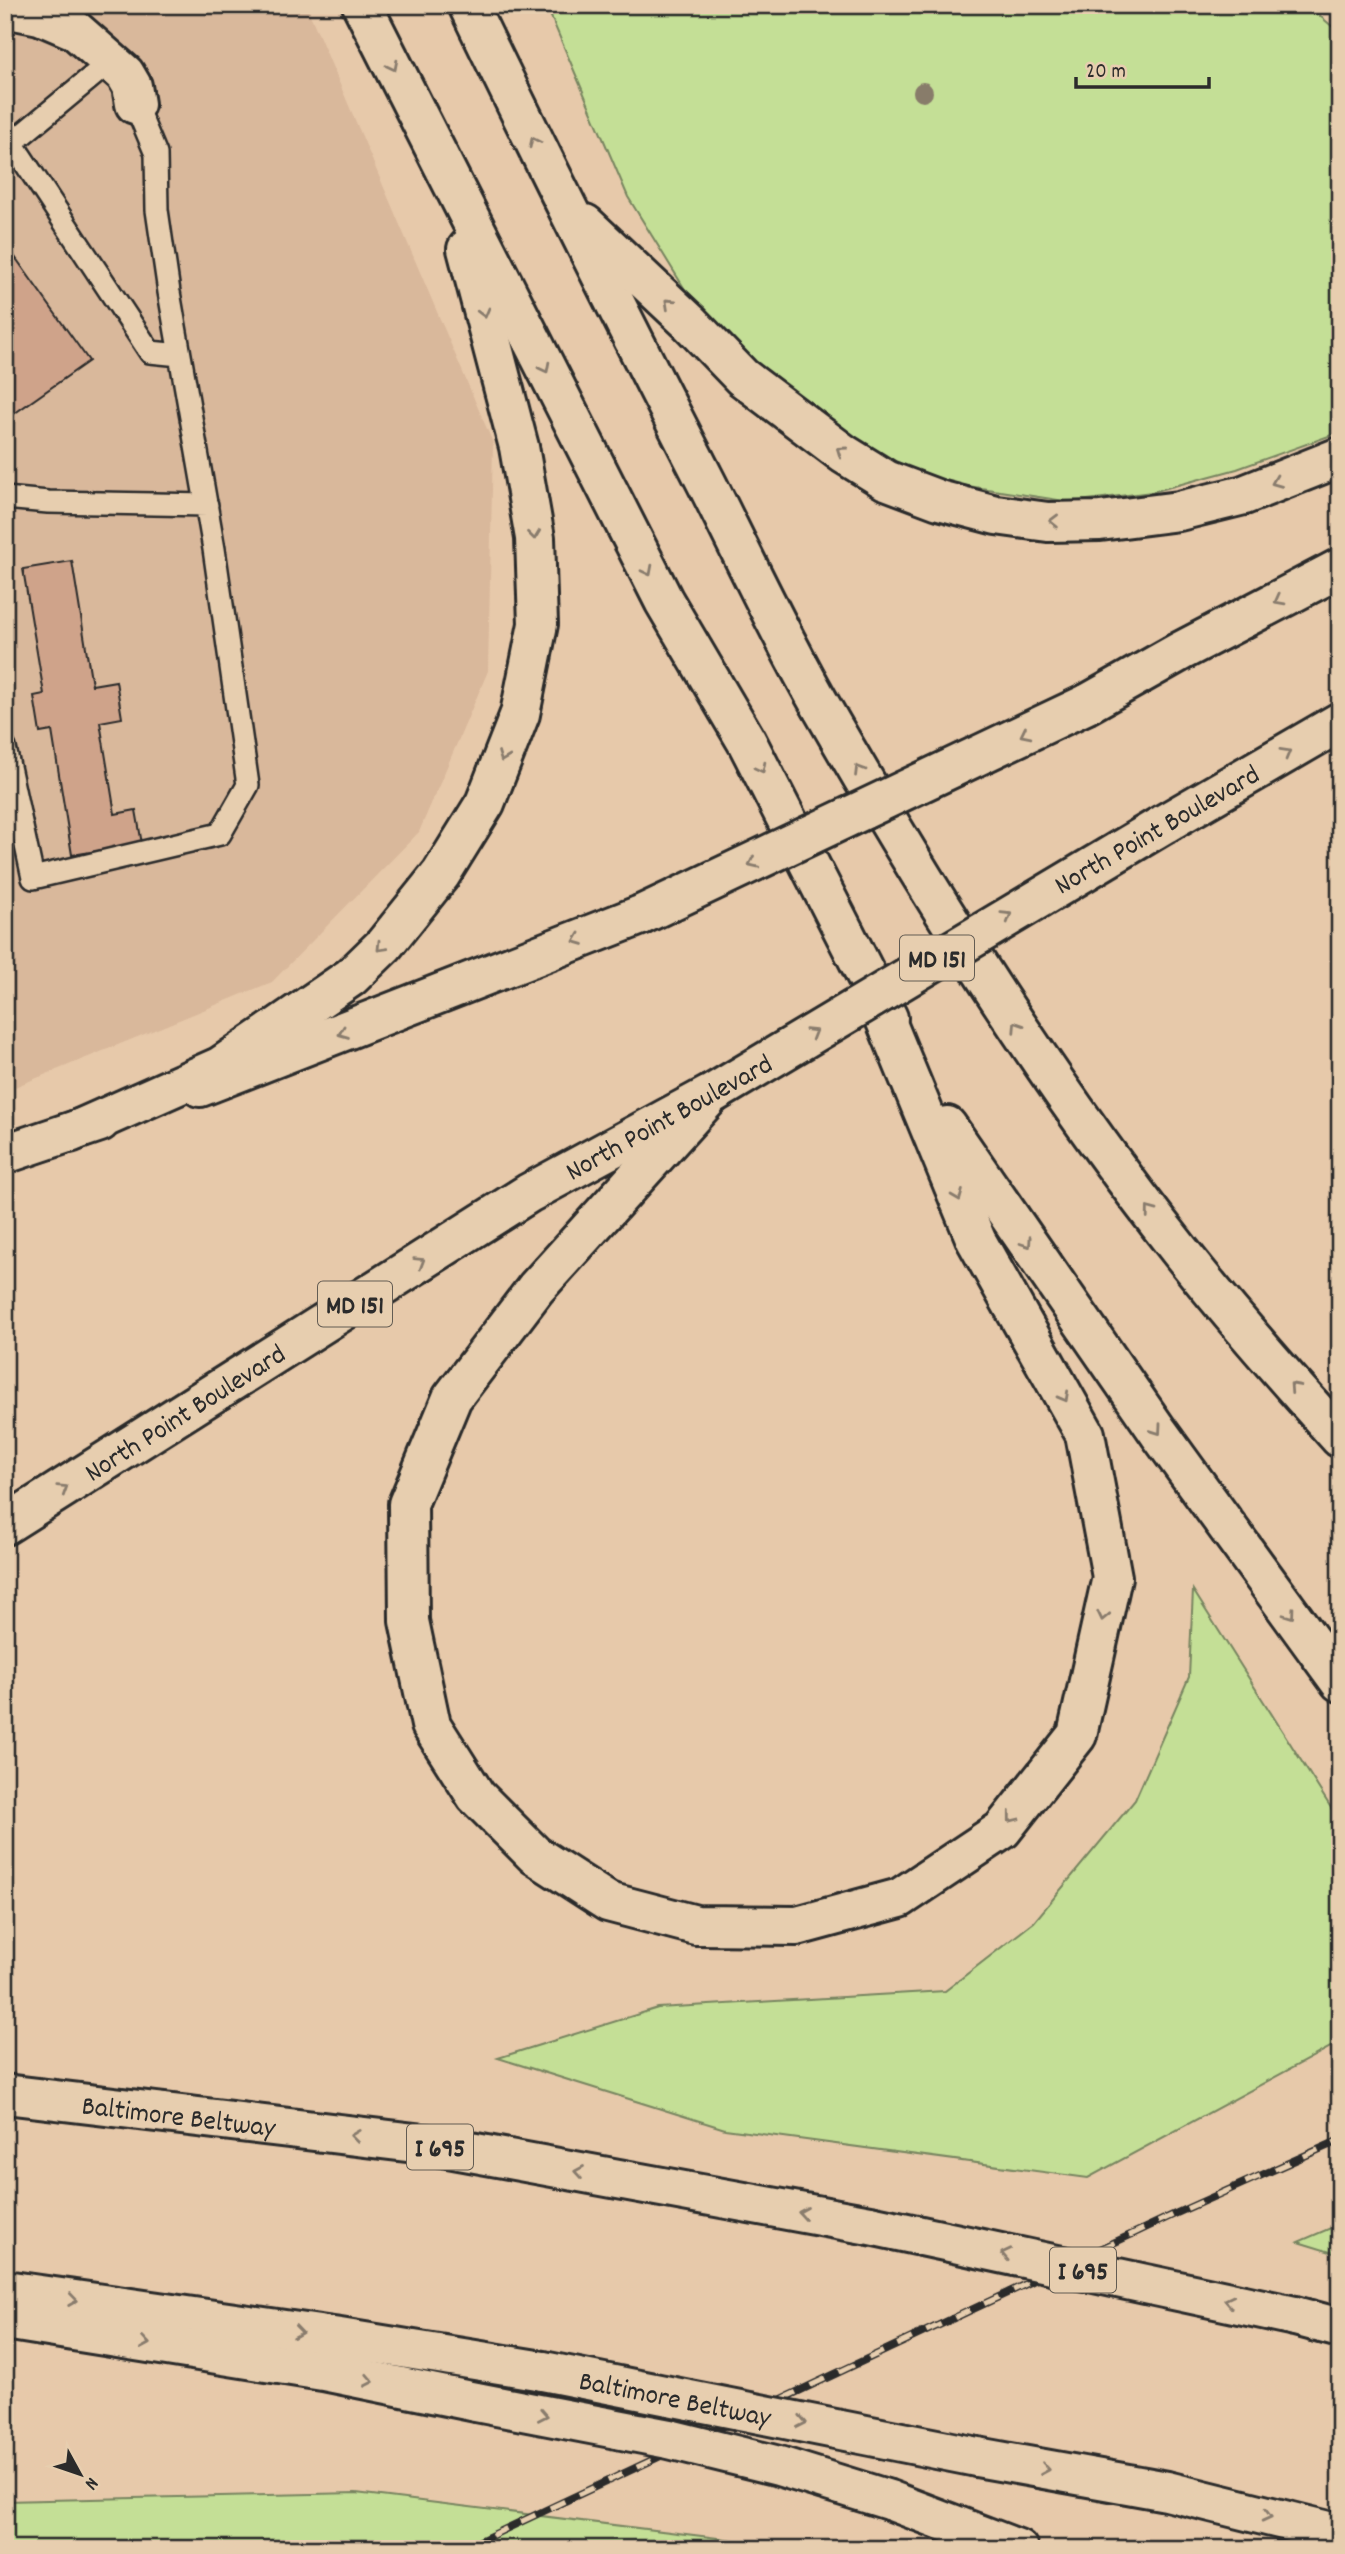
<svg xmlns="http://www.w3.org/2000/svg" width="1345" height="2554" font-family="Dekko,sans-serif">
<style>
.built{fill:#d9b89b}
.green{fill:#c4df96;stroke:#788560;stroke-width:2}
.building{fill:#cfa38a;stroke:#2b2b2b;stroke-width:2}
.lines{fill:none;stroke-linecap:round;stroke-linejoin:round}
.service-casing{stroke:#2b2b2b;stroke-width:26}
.minor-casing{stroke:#2b2b2b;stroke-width:44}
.primary-casing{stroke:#2b2b2b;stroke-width:44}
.motorway-casing{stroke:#2b2b2b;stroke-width:44}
.service{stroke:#e7ceaf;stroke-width:21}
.minor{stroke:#e7ceaf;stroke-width:38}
.primary{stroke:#e7ceaf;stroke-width:38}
.motorway{stroke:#e7ceaf;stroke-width:38}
.rail-casing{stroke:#2b2b2b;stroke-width:8}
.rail{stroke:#e7ceaf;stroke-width:5;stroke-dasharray:16;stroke-linecap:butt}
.primary-bridge-casing{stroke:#2b2b2b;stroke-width:44;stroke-linecap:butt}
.motorway-bridge-casing{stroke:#2b2b2b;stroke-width:44;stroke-linecap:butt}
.primary-bridge{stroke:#e7ceaf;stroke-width:38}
.motorway-bridge{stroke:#e7ceaf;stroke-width:38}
.tree{fill:#887c6a}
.oneway{stroke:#897c6d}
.labels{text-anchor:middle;stroke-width:5;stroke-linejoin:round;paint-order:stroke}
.shield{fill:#e7ceaf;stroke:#635c53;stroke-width:2}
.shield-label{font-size:26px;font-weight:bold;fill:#2b2b2b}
.street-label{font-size:28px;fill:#2b2b2b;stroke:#e7ceaf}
</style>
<rect width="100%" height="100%" fill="#e7c9aa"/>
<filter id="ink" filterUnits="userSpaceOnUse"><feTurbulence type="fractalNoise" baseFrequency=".0143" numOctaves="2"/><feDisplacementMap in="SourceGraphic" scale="14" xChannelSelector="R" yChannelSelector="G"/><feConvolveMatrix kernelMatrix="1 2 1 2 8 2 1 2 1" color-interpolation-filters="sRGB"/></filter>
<g filter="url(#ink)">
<path class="built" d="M5 5H306L493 443 488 671 419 832 272 982 5 1091Z"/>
<path class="green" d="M546 5H1307L1340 33V432L1237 469 1152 492 1071 502 929 480 843 445 718 343 628 197Z
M1193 1590 1340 1822V2042L1088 2178 725 2129 498 2058 658 2008 945 1991 1034 1922 1135 1800 1189 1677Z
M1340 2224V2255L1298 2242Z
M356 2493 783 2546 790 2549H5V2501Z"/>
<path class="building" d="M5 243 89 361 5 420Z
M72 561 92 685 116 681 122 718 100 722 115 814 136 810 142 844 72 855 52 731 40 733 34 696 44 694 23 569Z"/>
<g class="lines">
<g class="service-casing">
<path id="service" d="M112 60 12 143 150 352 180 355
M5 498 48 502 207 505
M5 748 33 878 220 834 248 785 214 549 169 292 157 210 156 154 135 104"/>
</g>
<g class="minor-casing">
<path id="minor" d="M5 8 40 15 75 30 125 74 132 86 135 104"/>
</g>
<g class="primary-casing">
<g id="primary">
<path d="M1087 704 1181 651 1340 568"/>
<path d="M1164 824 1340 722"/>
<path d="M200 1087 641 915"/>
<path d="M5 1154 100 1122"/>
<path id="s1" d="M5 1525 529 1193 708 1096"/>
</g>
</g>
<g class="motorway-casing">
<g id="motorway">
<path d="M362 5 664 601 747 742 888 1018"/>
<path d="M468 5C545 165 625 324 706 482 744 557 780 635 822 708 930 896 1046 1081 1180 1251 1231 1316 1285 1377 1340 1438"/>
<path d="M585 224 689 322 742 377 844 454 886 480 939 500 996 515 1048 522 1100 521 1179 511 1244 495 1340 457"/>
<path d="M712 1094 536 1288 452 1398 408 1504 409 1621 431 1725 476 1796 535 1855 608 1902 696 1925 797 1926 900 1898 1002 1830 1077 1735 1112 1577 1085 1434 976 1240 876 997"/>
<path d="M947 1126 1159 1433 1340 1682"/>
<path d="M70 1133 221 1066 351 977 384 945 441 874 485 803 520 714 538 624 535 538 519 447 467 249"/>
<path id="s2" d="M5 2094 432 2145 870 2225"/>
<path d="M5 2290 340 2338 543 2371"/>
<path d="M1295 2316 1340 2328"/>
<path d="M5 2320 323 2371 476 2402"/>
<path d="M977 2457 1167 2491 1340 2534"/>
<path d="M889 2500 1018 2549"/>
</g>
</g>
<use href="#service" class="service"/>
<use href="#minor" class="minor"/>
<use href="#primary" class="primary"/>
<use href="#motorway" class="motorway"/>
<g class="rail-casing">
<path id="rail" d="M463 2549 1177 2213 1340 2140"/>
</g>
<use href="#rail" class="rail"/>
<g class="primary-bridge-casing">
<path id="primary-bridge" d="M641 915 1087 704
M712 1094 1164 824"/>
</g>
<g class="motorway-bridge-casing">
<g id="motorway-bridge">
<path d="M870 2225 1295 2316"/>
<path id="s3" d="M543 2371 977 2457"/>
<path d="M476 2402 669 2439 779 2466 889 2500"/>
</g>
</g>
<use href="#primary-bridge" class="primary-bridge"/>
<use href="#motorway-bridge" class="motorway-bridge"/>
</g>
<circle class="tree" cx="923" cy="92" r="10"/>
<defs><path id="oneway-chevron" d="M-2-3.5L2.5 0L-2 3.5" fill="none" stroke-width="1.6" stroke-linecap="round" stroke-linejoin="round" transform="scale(1.75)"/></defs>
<g class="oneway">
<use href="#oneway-chevron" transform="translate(393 66) rotate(63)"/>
<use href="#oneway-chevron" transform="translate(534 142) rotate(-116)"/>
<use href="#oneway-chevron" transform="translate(669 303) rotate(-137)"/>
<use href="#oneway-chevron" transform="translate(484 313) rotate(75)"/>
<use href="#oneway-chevron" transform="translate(545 368) rotate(63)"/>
<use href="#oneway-chevron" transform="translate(841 451) rotate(-145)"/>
<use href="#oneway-chevron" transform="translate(1276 482) rotate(158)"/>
<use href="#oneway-chevron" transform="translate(1054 521) rotate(-179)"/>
<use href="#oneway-chevron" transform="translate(534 535) rotate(83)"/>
<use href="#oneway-chevron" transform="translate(648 571) rotate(63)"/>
<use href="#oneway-chevron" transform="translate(1279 600) rotate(152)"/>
<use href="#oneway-chevron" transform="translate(1025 734) rotate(154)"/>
<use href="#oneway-chevron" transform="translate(1286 753) rotate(-30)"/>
<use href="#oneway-chevron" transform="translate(503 757) rotate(111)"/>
<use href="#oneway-chevron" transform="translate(761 768) rotate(63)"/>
<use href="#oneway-chevron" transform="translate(859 770) rotate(-121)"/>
<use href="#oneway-chevron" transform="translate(753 863) rotate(155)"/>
<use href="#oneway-chevron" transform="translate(1007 916) rotate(-31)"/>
<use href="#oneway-chevron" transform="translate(578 940) rotate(159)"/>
<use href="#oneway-chevron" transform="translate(381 947) rotate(134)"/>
<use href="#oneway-chevron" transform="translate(1017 1026) rotate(-123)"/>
<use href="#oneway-chevron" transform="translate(343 1033) rotate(159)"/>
<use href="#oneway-chevron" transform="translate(812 1033) rotate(-31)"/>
<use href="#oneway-chevron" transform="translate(958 1196) rotate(68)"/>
<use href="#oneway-chevron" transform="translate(1150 1211) rotate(-127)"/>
<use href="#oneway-chevron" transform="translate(1027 1243) rotate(56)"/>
<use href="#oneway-chevron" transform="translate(420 1262) rotate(-32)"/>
<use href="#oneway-chevron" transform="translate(1294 1387) rotate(-132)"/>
<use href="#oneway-chevron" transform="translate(1064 1397) rotate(61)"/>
<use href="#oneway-chevron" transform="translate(1157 1430) rotate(55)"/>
<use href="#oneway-chevron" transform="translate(63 1489) rotate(-32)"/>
<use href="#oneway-chevron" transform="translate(1290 1614) rotate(54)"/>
<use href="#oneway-chevron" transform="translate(1103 1616) rotate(102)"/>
<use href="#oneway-chevron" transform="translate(1012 1818) rotate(128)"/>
<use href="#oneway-chevron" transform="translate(355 2136) rotate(-173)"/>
<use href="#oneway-chevron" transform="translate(579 2172) rotate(-170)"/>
<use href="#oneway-chevron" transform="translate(803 2213) rotate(-170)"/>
<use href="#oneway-chevron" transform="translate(1006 2254) rotate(-168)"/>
<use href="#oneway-chevron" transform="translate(73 2300) rotate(8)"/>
<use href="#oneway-chevron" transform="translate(1229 2301) rotate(-168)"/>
<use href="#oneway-chevron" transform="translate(298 2332) rotate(8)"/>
<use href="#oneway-chevron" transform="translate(145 2343) rotate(9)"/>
<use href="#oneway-chevron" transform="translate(369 2381) rotate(11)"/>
<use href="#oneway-chevron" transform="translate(543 2415) rotate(11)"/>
<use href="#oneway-chevron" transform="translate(802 2422) rotate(11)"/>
<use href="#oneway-chevron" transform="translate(1045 2469) rotate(10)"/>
<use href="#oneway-chevron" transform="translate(1267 2516) rotate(14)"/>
</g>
</g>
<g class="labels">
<g class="shield">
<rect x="900" y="935.5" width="74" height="45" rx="5"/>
<rect x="318" y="1281.5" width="74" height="45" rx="5"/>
<rect x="407" y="2124.5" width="66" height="45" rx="5"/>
<rect x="1050" y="2247.5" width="66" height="45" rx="5"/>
</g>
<g class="shield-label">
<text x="937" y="967">MD 151</text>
<text x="355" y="1313">MD 151</text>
<text x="440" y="2156">I 695</text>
<text x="1083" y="2279">I 695</text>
</g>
<g class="street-label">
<text transform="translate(1156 828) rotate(-30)" y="10">North Point Boulevard</text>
<text transform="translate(668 1116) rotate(-29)" y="10">North Point Boulevard</text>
<text dy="10" stroke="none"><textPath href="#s1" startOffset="212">North Point Boulevard</textPath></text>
<text dy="10" stroke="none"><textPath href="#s2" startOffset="175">Baltimore Beltway</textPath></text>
<text dy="10" stroke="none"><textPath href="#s3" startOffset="135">Baltimore Beltway</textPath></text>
</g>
</g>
<rect width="1345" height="2554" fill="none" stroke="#e7ceaf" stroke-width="28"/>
<rect x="14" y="14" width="1317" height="2526" fill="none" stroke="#2b2b2b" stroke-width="2.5" filter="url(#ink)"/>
<g transform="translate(80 2474) rotate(130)" stroke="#e7ceaf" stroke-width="5" paint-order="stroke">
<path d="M0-5L12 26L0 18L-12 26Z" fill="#2b2b2b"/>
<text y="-10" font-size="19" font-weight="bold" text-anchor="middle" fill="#2b2b2b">N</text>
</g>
<path d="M1076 77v10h133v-10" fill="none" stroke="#2b2b2b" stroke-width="3.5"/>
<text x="1086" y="77" font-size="21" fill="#2b2b2b" stroke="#e7ceaf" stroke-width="5" paint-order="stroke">20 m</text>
</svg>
